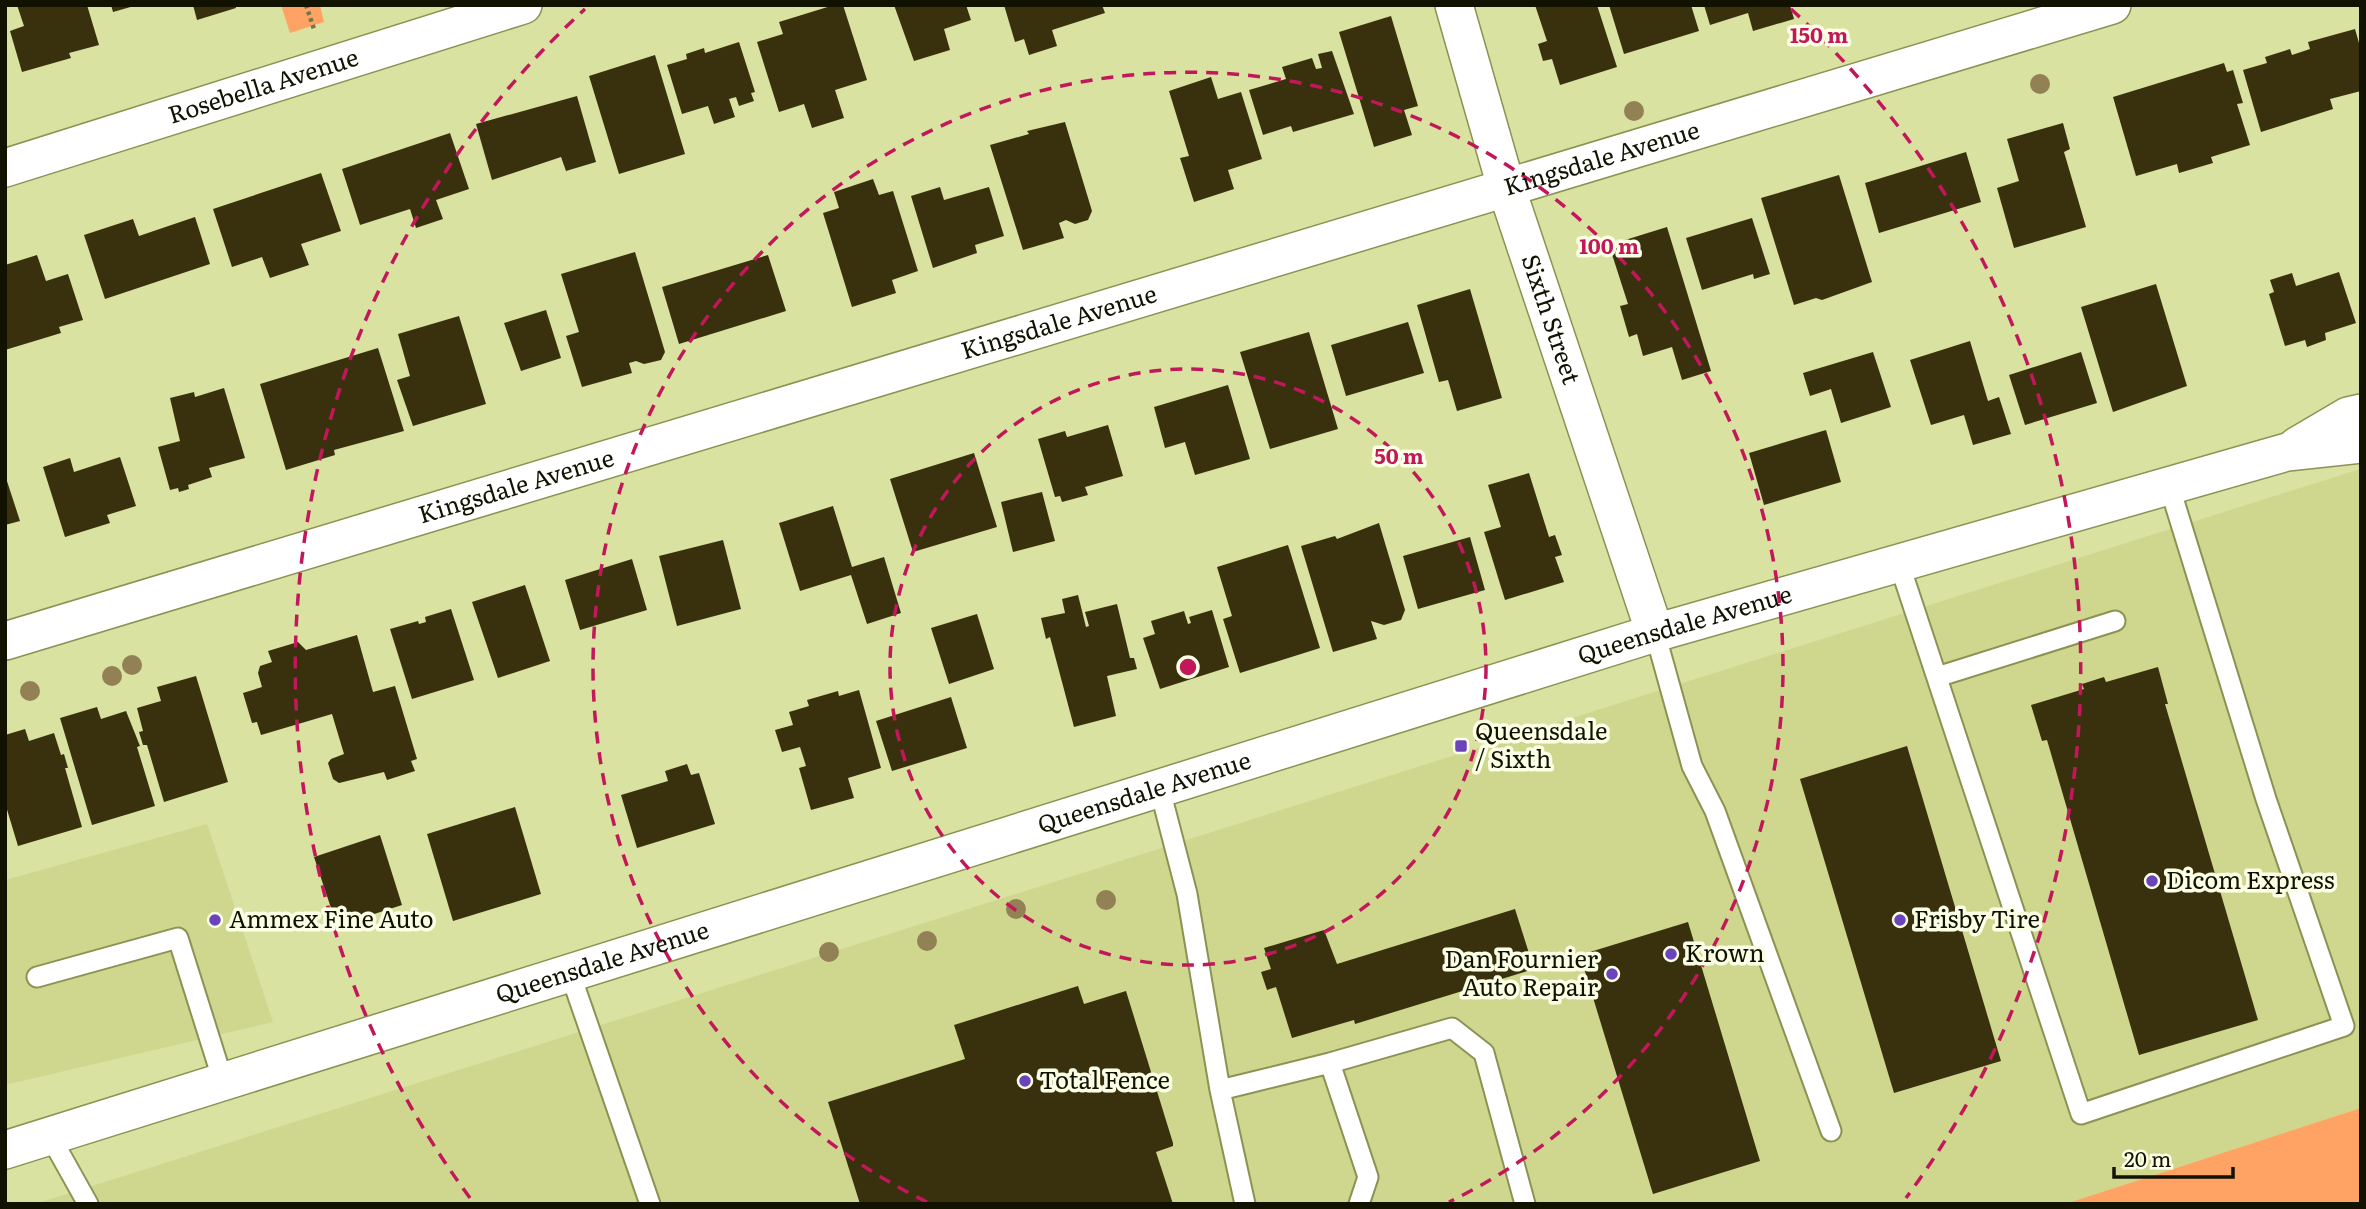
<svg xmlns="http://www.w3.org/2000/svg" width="2366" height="1209" font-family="Literata,serif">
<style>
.built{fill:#ced78d}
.green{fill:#ffa364}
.building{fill:#39300e}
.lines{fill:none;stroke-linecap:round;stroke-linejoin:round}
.lane-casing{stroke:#8c9253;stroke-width:23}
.street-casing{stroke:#8c9253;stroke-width:40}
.path{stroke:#70764c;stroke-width:4.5;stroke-dasharray:3.5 3.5;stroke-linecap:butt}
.lane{stroke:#fff;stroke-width:19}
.street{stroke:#fff;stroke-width:37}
.tree{fill:#928154}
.ring{fill:none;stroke:#c2185b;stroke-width:3.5;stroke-dasharray:12 9}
.poi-dot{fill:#6b44bc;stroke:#fbffe5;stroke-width:2.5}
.labels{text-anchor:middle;stroke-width:7;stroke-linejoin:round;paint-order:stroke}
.street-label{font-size:24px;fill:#111300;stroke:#fbffe5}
.poi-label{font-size:24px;fill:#111300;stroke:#fbffe5;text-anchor:start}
.centre{fill:#c2185b;stroke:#fbffe5;stroke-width:3.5}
.ring-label{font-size:21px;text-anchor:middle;font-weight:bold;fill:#c2185b;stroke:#fbffe5;stroke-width:7;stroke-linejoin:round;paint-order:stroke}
</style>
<rect width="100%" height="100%" fill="#d9e2a0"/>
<path class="built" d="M2360 469 2361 1108 2065 1204H35Z
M207 824 273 1022 5 1085V880Z"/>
<path class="green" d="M281 5H320L324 22 290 33Z
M2361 1108V1204H2065Z"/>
<path class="building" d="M17 5H87L99 45 69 53 71 58 22 72 10 31 24 26Z
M111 5H134V6L113 12Z
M193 5H235L236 8 197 20Z
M834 5H843L867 80 835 90 844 118 812 128 804 104 779 112 757 42 783 34 779 22Z
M894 5H966L971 20 944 29 950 50 914 61Z
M1004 5H1102L1105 13 1052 30 1057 46 1029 55 1024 39 1015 42Z
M1535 5H1597L1617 67 1560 85 1552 59 1543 61 1538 44 1547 41Z
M1609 5H1691L1699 31 1624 54Z
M1704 5H1790L1794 19 1753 31 1748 13 1710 25Z
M1391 16 1418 106 1404 110 1412 135 1374 147 1339 32Z
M2355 29 2361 50V91L2330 99 2333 109 2261 132 2243 70 2267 63 2265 57 2290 49 2292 55 2310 49 2308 42Z
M739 42 755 92 751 93 754 101 739 106 736 97 729 99 735 117 714 124 708 106 682 114 667 65 687 59 686 54 704 48 705 53Z
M1332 51 1354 114 1293 132 1291 126 1263 135 1249 90 1286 79 1282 67 1312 58 1316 69 1322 68 1318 54Z
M655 55 685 154 619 174 589 76Z
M2224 63 2227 72 2233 70 2243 103 2237 104 2250 145 2211 157 2213 163 2179 173 2177 164 2136 176 2113 97Z
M1211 77 1218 99 1241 92 1262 159 1228 170 1234 189 1194 202 1180 158 1189 156 1169 91Z
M577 96 596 162 566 171 561 157 492 180 476 124Z
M1065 122 1092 211 1088 220 1075 224 1066 220 1059 223 1064 238 1023 250 990 145 1029 134 1027 131Z
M2063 123 2070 149 2064 152 2086 227 2014 248 1997 188 2019 181 2007 139Z
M450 133 469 189 436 200 443 219 416 228 410 209 360 225 342 169Z
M1966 152 1981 202 1879 233 1865 183Z
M321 173 341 231 301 244 309 265 270 278 262 257 232 267 213 209Z
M1839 175 1872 282 1822 300 1816 298 1794 305 1761 198Z
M873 179 879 195 893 191 918 271 892 280 896 293 852 307 823 213 839 208 834 192Z
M940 187 944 200 989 187 1004 236 975 245 977 253 933 268 911 196Z
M195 217 210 264 105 299 84 235 133 219 139 236Z
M1752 218 1770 274 1754 279 1753 274 1702 290 1686 238Z
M1667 227 1711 371 1682 380 1672 347 1643 356 1637 334 1629 337 1620 306 1628 304 1609 245Z
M635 252 665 352 661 360 644 364 636 361 629 363 632 373 582 387 566 336 579 332 561 274Z
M37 255 46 281 68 274 83 320 59 327 61 333 5 350V265Z
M768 255 786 311 679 344 662 287Z
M2339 272 2356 323 2325 333 2326 340 2307 347 2305 340 2285 346 2269 294 2274 292 2270 280 2292 273 2296 286Z
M2156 284 2187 386 2113 412 2081 307Z
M1470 289 1502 398 1457 411 1448 380 1439 382 1417 305Z
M546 310 561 358 521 371 504 323Z
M459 316 486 404 413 426 397 380 410 376 398 334Z
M1408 322 1424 373 1346 396 1331 345Z
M1309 332 1338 429 1270 449 1240 352Z
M1970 341 1988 401 1999 397 2011 434 1973 445 1964 415 1931 425 1910 360Z
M378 348 404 431 334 450 335 455 286 470 260 384Z
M1873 352 1891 407 1841 423 1831 389 1810 396 1803 373Z
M2081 352 2097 403 2025 425 2009 375Z
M1228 385 1250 459 1195 475 1185 442 1165 448 1154 407Z
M224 388 245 458 209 468 212 477 188 485 189 489 179 492 178 488 170 490 158 447 180 441 170 398 194 392 195 397Z
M1108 425 1123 476 1085 487 1088 495 1062 502 1060 496 1055 497 1038 439 1065 431 1067 437Z
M1826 430 1841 482 1764 505 1749 453Z
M974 453 997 527 913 552 890 479Z
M120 457 136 506 107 515 110 523 65 537 43 467 70 458 74 472Z
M1529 473 1549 537 1555 535 1562 555 1555 557 1564 582 1505 600 1484 532 1501 527 1488 485Z
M5 475 20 521 5 525Z
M1042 492 1055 541 1013 552 1001 502Z
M833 506 852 567 884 557 901 613 867 624 851 575 800 591 779 523Z
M1379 523 1405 610 1401 620 1384 625 1371 621 1377 639 1333 652 1301 546 1335 536 1337 539Z
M1470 537 1485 590 1418 609 1403 556Z
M723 540 741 609 677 626 659 556Z
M1288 545 1320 648 1240 673 1223 619 1232 616 1217 567Z
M632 559 647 610 580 630 565 580Z
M525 585 550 661 498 678 472 602Z
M1078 595 1086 627 1089 626 1085 612 1117 604 1130 658H1134L1137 669 1107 676 1116 716 1074 727 1050 637 1046 639 1041 618 1065 613 1062 599Z
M451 609 474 680 412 699 390 629 418 621 419 624 426 622 425 617Z
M1212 610 1229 667 1160 689 1143 638 1155 634 1151 621 1184 611 1188 624 1191 623 1189 617Z
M977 614 994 669 949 684 931 628Z
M357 635 373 692 395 686 417 759 411 761 415 771 387 780 384 772 339 783 333 779 328 763 331 759 344 754 332 714 261 735 257 722 252 723 243 693 262 687 258 673 260 666 272 662 268 651 298 642 306 650Z
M2158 667 2168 704H2165L2258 1020 2139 1055 2047 740 2042 741 2031 705 2084 689 2082 684 2104 677 2106 682Z
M196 676 228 782 164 802 147 745H143L139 732 143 731 137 708 161 701 157 687Z
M859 690 881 768 848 778 854 798 811 810 799 768 806 766 800 747 782 752 775 730 793 725 789 712 809 706 807 700 838 691 839 696Z
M951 697 967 748 892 771 876 721Z
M97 707 101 719 126 711 140 746 137 747 155 806 92 825 60 718Z
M25 729 29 741 54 733 61 755 64 754 68 768H65L82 827 18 846 5 803V735Z
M1907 746 2001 1061 1894 1093 1800 779Z
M687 764 691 775 699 773 715 824 637 848 621 795 668 781 665 771Z
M515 807 541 894 453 921 427 834Z
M380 835 402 905 337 926 314 857Z
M1515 909 1534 969 1355 1024 1354 1020 1292 1038 1276 987 1267 990 1261 972 1271 969 1264 948 1324 930 1337 964Z
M1688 922 1760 1161 1653 1194 1580 955Z
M1078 986 1084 1004 1126 991 1173 1143V1146L1156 1152 1173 1204H860L828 1102 965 1059 954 1025Z"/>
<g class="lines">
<g class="lane-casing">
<path id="lane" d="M1899 563 2081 1114 2344 1026 2266 799 2169 485
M1655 633 1692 766 1715 811 1831 1131
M1937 677 2115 621
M1160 790 1187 894 1220 1090 1245 1204
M570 973 650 1204
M37 977 178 938 223 1081
M1330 1063 1452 1028 1484 1053 1525 1204
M1220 1090 1330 1063 1368 1177 1359 1204
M50 1136 88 1204"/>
</g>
<g class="street-casing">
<g id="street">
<path id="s1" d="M1454 5 1507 190 1655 633"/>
<path id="s2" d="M5 168 523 5"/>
<path d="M2297 446 2348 416 2361 413"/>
<path id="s3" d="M5 641 2112 5"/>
<path id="s4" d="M5 1150 1655 633 2287 452 2361 444"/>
</g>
</g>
<path class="path" d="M306 5 314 29"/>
<use href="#lane" class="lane"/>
<use href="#street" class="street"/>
</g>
<g class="tree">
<circle cx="2040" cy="84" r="10"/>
<circle cx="1634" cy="111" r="10"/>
<circle cx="132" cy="665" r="10"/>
<circle cx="112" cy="676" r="10"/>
<circle cx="30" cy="691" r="10"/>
<circle cx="1106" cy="900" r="10"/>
<circle cx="1016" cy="909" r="10"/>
<circle cx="927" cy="941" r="10"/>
<circle cx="829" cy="952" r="10"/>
</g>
<g class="ring">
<circle cx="1188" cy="667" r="298"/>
<path d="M927 1202A595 595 0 1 1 1449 1202"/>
<path d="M470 1198A893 893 0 0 1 585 9M1791 9A893 893 0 0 1 1906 1198"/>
</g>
<g class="poi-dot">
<rect x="1454" y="739" width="14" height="14" rx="3.5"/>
<circle cx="2152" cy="881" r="7"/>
<circle cx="215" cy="920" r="7"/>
<circle cx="1900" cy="920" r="7"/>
<circle cx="1671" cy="954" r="7"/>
<circle cx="1612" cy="974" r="7"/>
<circle cx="1025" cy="1081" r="7"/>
</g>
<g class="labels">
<g class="street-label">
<text dy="8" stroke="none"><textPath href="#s2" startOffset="271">Rosebella Avenue</textPath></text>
<text dy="8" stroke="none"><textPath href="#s3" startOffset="1668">Kingsdale Avenue</textPath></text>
<text dy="8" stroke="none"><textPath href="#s1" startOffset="329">Sixth Street</textPath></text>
<text dy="8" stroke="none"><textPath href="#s3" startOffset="1101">Kingsdale Avenue</textPath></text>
<text dy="8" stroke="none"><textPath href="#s3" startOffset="534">Kingsdale Avenue</textPath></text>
<text dy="8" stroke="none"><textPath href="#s4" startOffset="1760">Queensdale Avenue</textPath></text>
<text dy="8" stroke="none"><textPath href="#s4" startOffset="1194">Queensdale Avenue</textPath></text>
<text dy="8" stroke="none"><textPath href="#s4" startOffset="626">Queensdale Avenue</textPath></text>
</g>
<g class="poi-label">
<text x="1475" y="740">Queensdale<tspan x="1475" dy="28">/ Sixth</tspan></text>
<text x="2166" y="889">Dicom Express</text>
<text x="229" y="928">Ammex Fine Auto</text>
<text x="1914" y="928">Frisby Tire</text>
<text x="1685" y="962">Krown</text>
<text x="1598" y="968" text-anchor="end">Dan Fournier<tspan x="1598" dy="28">Auto Repair</tspan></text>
<text x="1039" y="1089">Total Fence</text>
</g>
</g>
<circle cx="1188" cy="667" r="10" class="centre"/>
<g class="ring-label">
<text x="1819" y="43">150 m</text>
<text x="1609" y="254">100 m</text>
<text x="1399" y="464">50 m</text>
</g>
<rect width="2366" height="1209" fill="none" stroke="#111300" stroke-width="14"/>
<path d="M2114 1167v10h119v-10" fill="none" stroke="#111300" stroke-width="3.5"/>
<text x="2124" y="1167" font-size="21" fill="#111300" stroke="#fbffe5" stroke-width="5" paint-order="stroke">20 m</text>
</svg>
